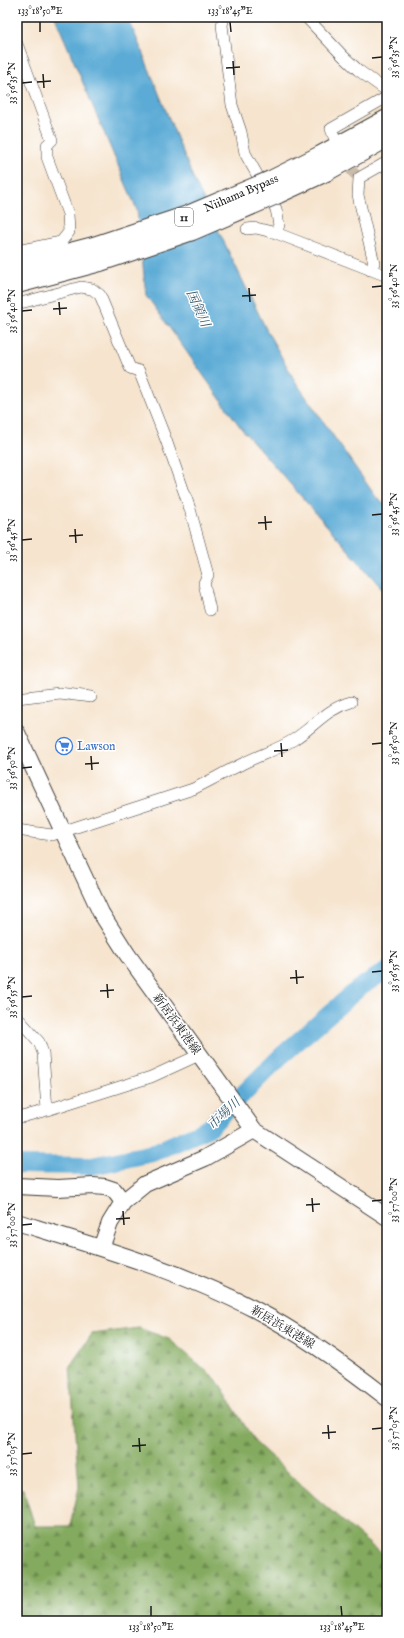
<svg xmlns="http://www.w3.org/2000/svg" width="404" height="1638" font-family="'IM FELL English','Noto Serif JP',serif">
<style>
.forest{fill:url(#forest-firs);stroke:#50633e}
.water{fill:#5babd6;stroke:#3c6479}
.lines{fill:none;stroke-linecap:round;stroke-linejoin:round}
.river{stroke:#5babd6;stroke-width:18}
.street-tunnel{stroke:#cabcaa;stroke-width:11;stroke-dasharray:11 5.5;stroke-linecap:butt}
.street-casing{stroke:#3d3a37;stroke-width:12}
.secondary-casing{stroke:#3d3a37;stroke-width:18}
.highway-casing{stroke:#3d3a37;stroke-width:22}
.street{stroke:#fff;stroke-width:11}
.secondary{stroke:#fff;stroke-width:16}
.highway{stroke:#fff;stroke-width:20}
.highway-bridge-casing{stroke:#3d3a37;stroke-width:22;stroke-linecap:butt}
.highway-bridge{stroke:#fff;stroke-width:20}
.ticks{fill:none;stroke:#1c1c1c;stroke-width:1.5}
.labels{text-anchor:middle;stroke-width:3;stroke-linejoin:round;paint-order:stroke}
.shield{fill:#fff;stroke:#606060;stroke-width:1}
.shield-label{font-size:11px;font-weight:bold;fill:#1c1c1c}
.street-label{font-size:12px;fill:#1c1c1c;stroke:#fff}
.shop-label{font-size:12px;fill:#366cbe;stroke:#fff;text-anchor:start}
.water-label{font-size:13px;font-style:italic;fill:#385c70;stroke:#fff}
.neatline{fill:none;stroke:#1c1c1c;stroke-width:1.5}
.ticks-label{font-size:10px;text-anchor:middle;fill:#1c1c1c}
</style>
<defs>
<pattern id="forest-firs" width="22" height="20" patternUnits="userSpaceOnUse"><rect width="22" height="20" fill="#84aa5f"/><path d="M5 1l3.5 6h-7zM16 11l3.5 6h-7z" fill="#6b8a4e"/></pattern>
</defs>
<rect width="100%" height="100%" fill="#fff"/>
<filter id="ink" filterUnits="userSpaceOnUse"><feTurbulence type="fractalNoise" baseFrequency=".025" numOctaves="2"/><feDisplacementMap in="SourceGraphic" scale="8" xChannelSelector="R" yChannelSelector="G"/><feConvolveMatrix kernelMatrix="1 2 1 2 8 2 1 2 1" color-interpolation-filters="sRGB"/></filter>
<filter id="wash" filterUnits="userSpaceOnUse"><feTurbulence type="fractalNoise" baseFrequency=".012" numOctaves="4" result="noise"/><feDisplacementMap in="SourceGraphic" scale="16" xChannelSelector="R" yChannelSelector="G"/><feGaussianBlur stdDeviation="0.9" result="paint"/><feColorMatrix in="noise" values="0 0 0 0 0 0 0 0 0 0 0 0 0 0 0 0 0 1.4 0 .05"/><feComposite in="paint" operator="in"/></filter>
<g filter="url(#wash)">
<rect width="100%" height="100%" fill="#f6e4ce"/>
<path class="forest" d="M139 1328 169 1339 216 1379 255 1442 315 1497 387 1559V1621H17V1488L23 1489 35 1526H70L79 1487 70 1366 92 1334Z"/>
<path class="water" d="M55 17H128L194 180 266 329 295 381 376 497 387 507V594L241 428 146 295 137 210Z"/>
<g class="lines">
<path class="river" d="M17 1165 92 1166 153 1153 209 1128 280 1057 359 988 387 970"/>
</g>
</g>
<g filter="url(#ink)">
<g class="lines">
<path class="street-tunnel" d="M344 155 352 171 359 178"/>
<g class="street-casing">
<path id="street" d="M224 17 222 25 232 105 241 132 245 153 276 209 279 225 276 233 387 276
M306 17 343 56 358 70 387 91
M17 44 52 140 47 145V157L68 214 69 232 61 242 17 251
M334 137 331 129 387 97
M247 229 256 228 276 233
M370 270 374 263 358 195 359 178 387 162
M17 304 81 287 92 289 100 295 130 368 139 371 166 440 190 509 208 575 204 583 210 610
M17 698 59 693 91 697
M17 830 52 835 193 789C210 781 225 772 242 764 259 755 277 750 293 740 314 727 326 709 351 702
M17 1017 39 1042 43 1053 47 1110
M17 1116 22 1117 47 1110 151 1077 199 1055"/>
</g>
<g class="secondary-casing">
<path id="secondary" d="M17 733 101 913 127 954 254 1130 387 1217
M17 1186 58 1188 93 1186 105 1187 114 1190 123 1202
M17 1222C98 1247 181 1271 256 1310 302 1334 346 1366 387 1398
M101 1248 110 1223 123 1202 145 1184 205 1158 254 1130"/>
</g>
<g class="highway-casing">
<path id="highway" d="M271 181 321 156 387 120
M276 194 326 171 387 137
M17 267 94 247
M17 283 100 261"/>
</g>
<use href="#street" class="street"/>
<use href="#secondary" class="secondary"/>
<use href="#highway" class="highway"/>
<g class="highway-bridge-casing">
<path id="highway-bridge" d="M94 247 188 216 271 181
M100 261 192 230 276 194"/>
</g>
<use href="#highway-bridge" class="highway-bridge"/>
</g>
</g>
<path class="ticks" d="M40 22V32M230 22 231 32M372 58 382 57M233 61 234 75M226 68 240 67M43 74 44 88M37 82 51 81M22 83 32 82M372 287 382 286M249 288 250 302M242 296 256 295M59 302 60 315M53 309 67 308M22 311 32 310M372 515 382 514M265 516 266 530M258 523 272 522M75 529 76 543M69 536 83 535M22 540 32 539M281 743 282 757M372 744 382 743M274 751 288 750M91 756 92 770M85 764 99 763M22 768 32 767M296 970 297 984M372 972 382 971M290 978 304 977M107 984 108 998M100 991 114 990M22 997 32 996M312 1198 313 1212M372 1201 382 1200M306 1205 320 1204M123 1211 124 1225M116 1219 130 1218M22 1225 32 1224M328 1425 329 1439M372 1429 382 1428M322 1433 336 1432M139 1438 140 1452M132 1446 146 1445M22 1454 32 1453M151 1606V1616M341 1606 342 1616"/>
<defs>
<g id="supermarket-ring" transform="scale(0.9)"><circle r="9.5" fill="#fff" stroke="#3f7fe0" stroke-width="1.5"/><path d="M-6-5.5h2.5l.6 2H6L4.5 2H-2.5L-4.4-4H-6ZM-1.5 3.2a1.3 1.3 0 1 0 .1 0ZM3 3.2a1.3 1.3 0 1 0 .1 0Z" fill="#3f7fe0"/></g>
</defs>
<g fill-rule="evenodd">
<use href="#supermarket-ring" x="64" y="746"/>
</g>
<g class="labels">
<rect class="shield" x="175" y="208" width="18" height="18" rx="3"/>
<g class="shield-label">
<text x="184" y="221">11</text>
</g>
<g class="street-label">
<text transform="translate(241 193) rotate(-23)" y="4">Niihama Bypass</text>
<text transform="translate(177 1024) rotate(54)" y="4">新居浜東港線</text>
<text transform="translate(283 1327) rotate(31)" y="4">新居浜東港線</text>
</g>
<g class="shop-label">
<text x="77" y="750">Lawson</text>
</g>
<g class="water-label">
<text transform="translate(199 308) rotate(66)" y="5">国領川</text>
<text transform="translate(223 1113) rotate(-43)" y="5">市場川</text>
</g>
</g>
<rect width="404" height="1638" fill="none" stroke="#fff" stroke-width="44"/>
<rect x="22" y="22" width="360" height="1594" class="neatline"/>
<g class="ticks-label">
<text x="40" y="14">133°18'50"E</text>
<text x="230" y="14">133°18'45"E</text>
<text transform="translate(393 57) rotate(-90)" y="4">33°56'35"N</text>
<text transform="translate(11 83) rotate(-90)" y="4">33°56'35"N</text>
<text transform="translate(393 286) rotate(-90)" y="4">33°56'40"N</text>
<text transform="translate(11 311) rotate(-90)" y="4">33°56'40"N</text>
<text transform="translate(393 514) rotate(-90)" y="4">33°56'45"N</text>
<text transform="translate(11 540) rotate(-90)" y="4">33°56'45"N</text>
<text transform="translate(393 743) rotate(-90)" y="4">33°56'50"N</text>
<text transform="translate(11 768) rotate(-90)" y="4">33°56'50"N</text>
<text transform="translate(393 971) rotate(-90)" y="4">33°56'55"N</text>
<text transform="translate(11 997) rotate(-90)" y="4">33°56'55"N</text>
<text transform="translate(393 1200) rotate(-90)" y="4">33°57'00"N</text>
<text transform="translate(11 1225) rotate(-90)" y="4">33°57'00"N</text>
<text transform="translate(393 1428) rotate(-90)" y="4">33°57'05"N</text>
<text transform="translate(11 1454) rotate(-90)" y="4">33°57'05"N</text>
<text x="151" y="1630">133°18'50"E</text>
<text x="342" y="1630">133°18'45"E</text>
</g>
</svg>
